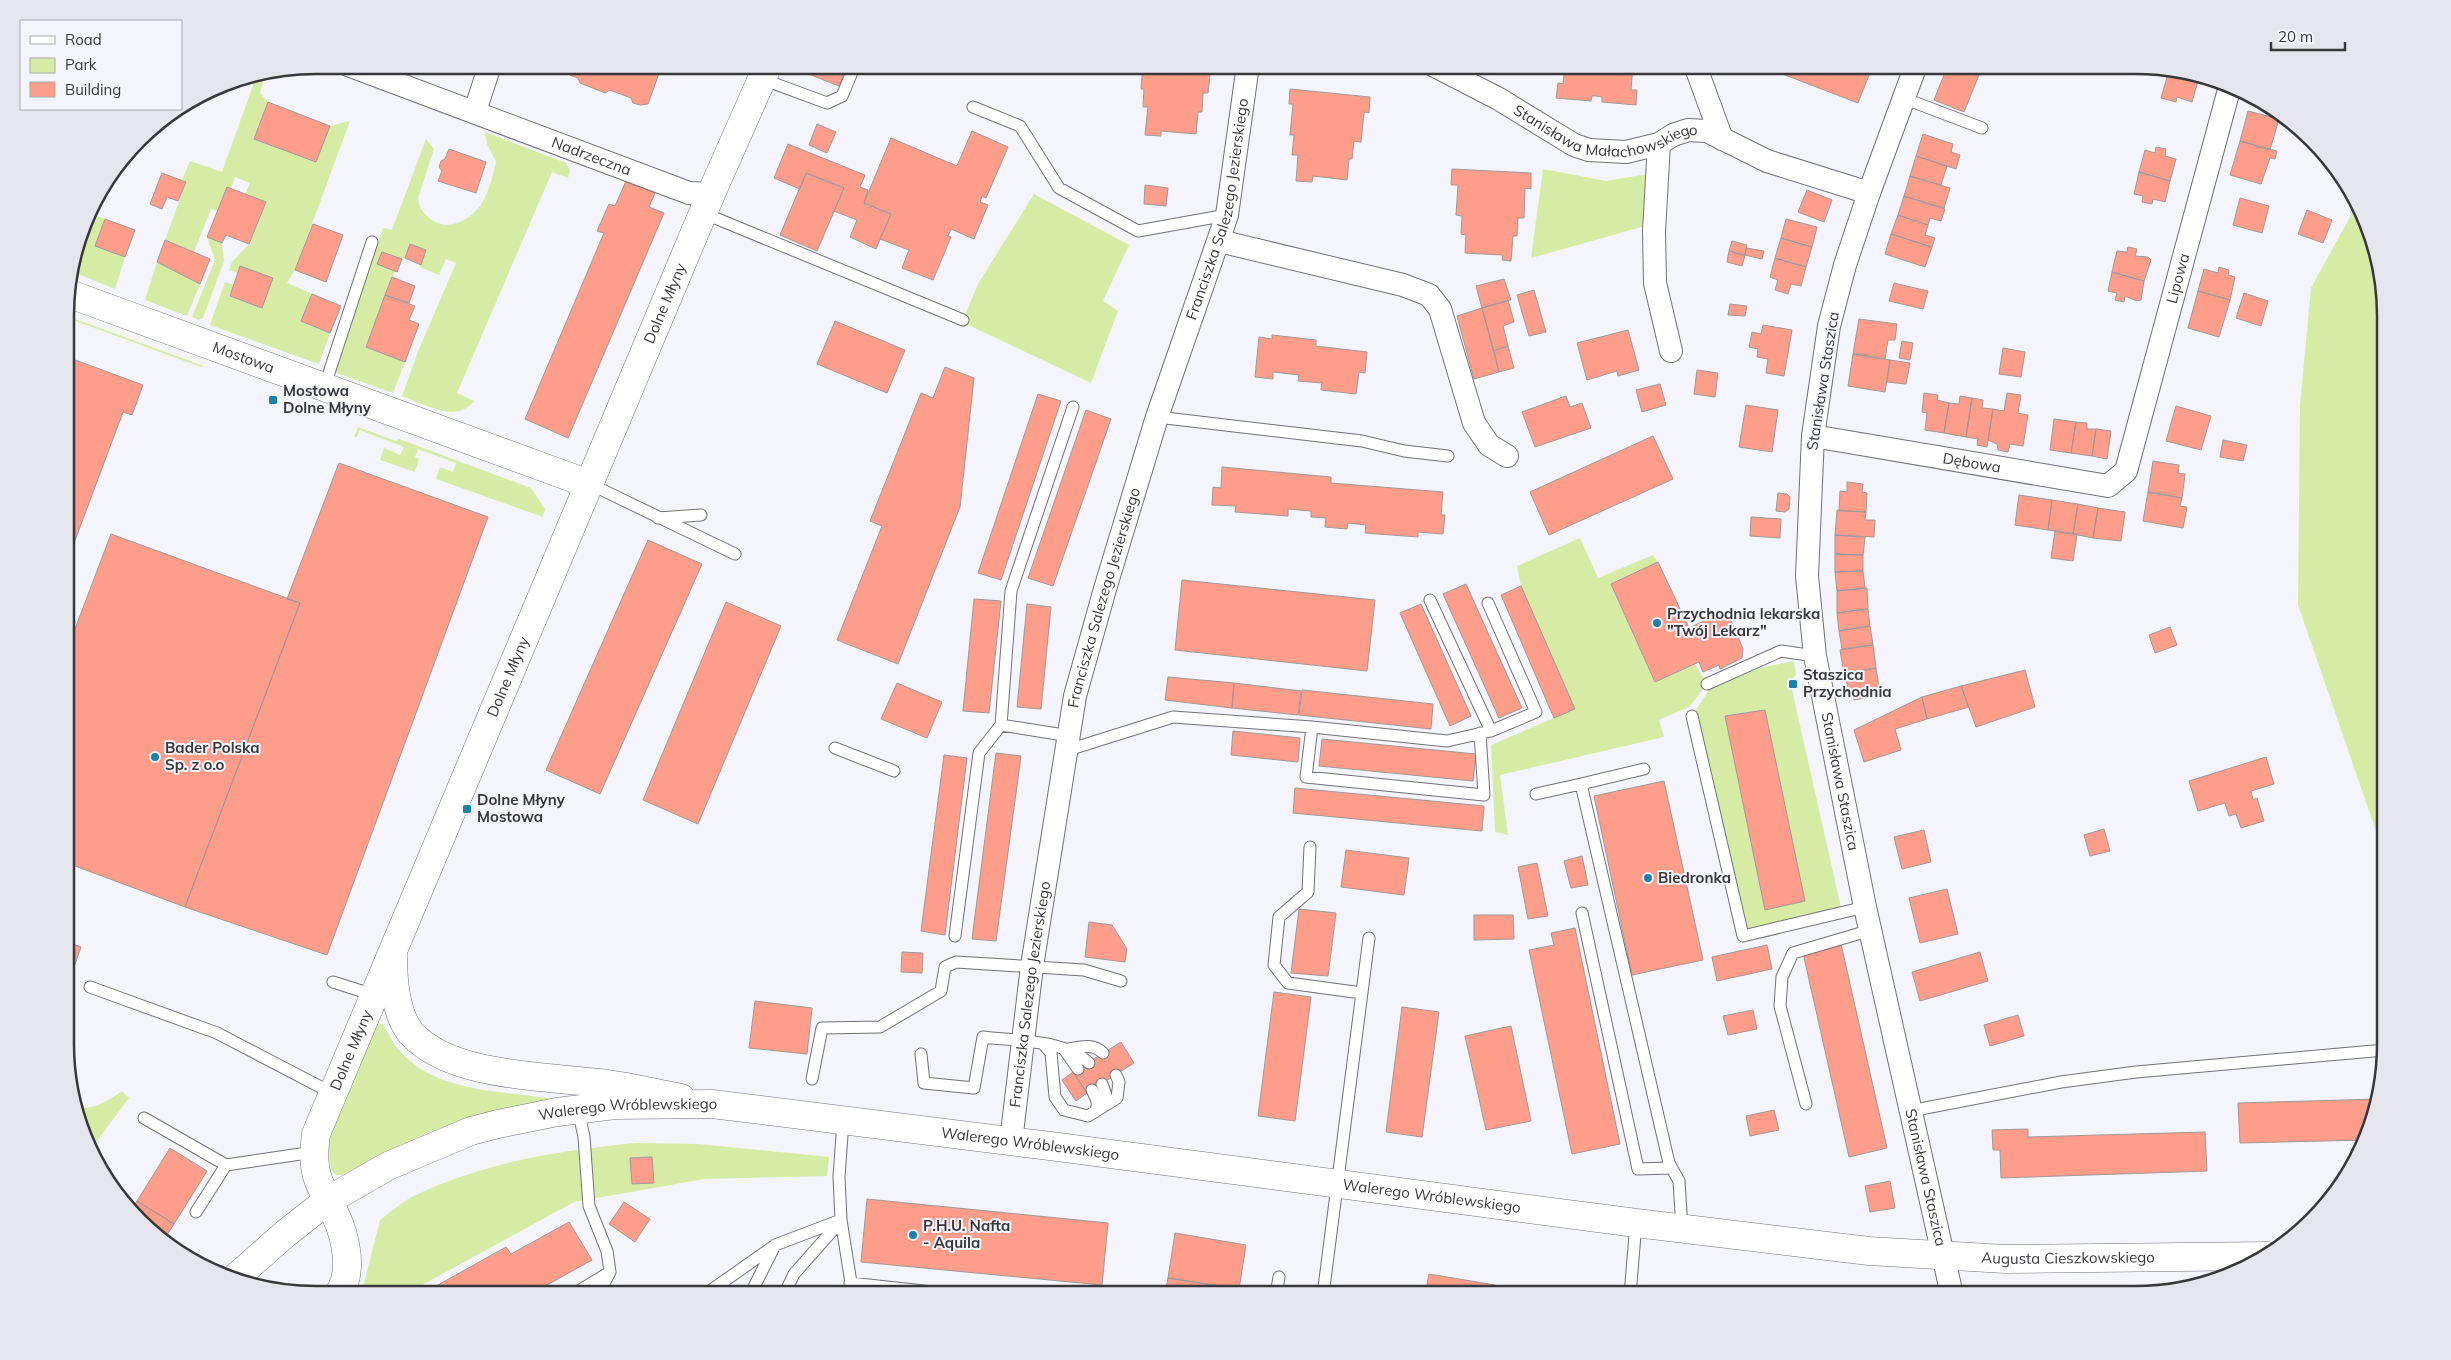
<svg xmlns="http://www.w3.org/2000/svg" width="2451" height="1360" font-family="Mulish,sans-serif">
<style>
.green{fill:#d6eca4}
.building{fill:#fd9d8a;stroke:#a19896}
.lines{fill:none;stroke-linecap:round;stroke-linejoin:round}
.service-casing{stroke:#717178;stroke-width:13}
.minor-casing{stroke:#717178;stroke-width:24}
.tertiary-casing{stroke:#717178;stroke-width:29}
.primary-casing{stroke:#717178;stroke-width:29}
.service{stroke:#fff;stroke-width:11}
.minor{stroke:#fff;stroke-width:22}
.tertiary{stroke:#fff;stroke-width:28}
.primary{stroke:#fff;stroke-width:28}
.poi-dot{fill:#1b80aa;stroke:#f3f4fc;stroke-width:2}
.labels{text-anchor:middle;stroke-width:4;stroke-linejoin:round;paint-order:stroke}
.street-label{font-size:15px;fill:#38383b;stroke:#f3f4fc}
.poi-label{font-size:15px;font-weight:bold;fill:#38383b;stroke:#f3f4fc;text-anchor:start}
.rim{fill:none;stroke:#38383b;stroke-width:2.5}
</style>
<rect width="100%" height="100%" fill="#f3f4fc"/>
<path class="green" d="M265 75 260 93 268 102 254 139 316 162 330 126 350 121 295 270 287 283 312 294 301 321 330 333 319 364 210 325 225 282 234 285 230 296 262 308 238 273 229 270 232 262 249 244 266 203 245 194 250 183 235 177 231 189 227 187 217 211 211 209 194 252 165 240 186 182 182 180 190 161 222 172 256 77Z
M485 132 566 163 570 170 568 178 552 172 457 393 474 401C456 424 424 404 402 396L419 349 456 263 446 259 439 275 420 267 426 250 410 244 405 258 402 259 382 252 395 271 366 346 405 362 393 393 334 372 383 228 392 230 426 139 434 149 418 198C419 208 424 215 432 220 449 232 472 219 482 203 489 192 493 175 496 162L487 144Z
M1543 169 1606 181 1648 174 1645 226 1531 258Z
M1034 194 1129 245 1103 301 1118 311 1091 383 962 322 978 284Z
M92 204 89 213 105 219 95 246 125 257 115 289 71 271 91 205Z
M2357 204 2373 236 2385 300V857L2298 605 2300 405 2311 288Z
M207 237 222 243 224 261 203 318 198 320 192 317 215 260Z
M157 262 200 284 187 316 145 300Z
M67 316 204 366 201 367 67 318Z
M358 427 396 441 399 439 531 488 545 509 543 517 436 479 440 467 453 472 456 463 418 449 415 457 419 459 415 472 380 460 384 448 400 455 404 447 360 430 357 437H354Z
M1580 538 1598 578 1653 555 1658 562 1611 585 1655 682 1695 664 1707 684 1689 707 1659 720 1664 737 1500 775 1508 835 1495 832 1491 745 1575 709 1521 586 1517 566Z
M1794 661 1796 675 1790 681 1842 912 1742 932 1692 716 1709 690 1759 668Z
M377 1023 383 1024C390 1037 397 1051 410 1061 448 1093 507 1091 554 1099L476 1116 429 1132 342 1175H336L331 1170 328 1140Z
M122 1091 129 1098 91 1149 78 1125 75 1108C93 1110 107 1102 122 1091Z
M636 1143 698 1144 829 1157 827 1176 704 1179 574 1202 404 1295H361L380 1220C392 1211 404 1200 418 1194 486 1162 562 1150 636 1143Z
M2194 1286 2151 1294 1993 1295 1995 1291 2009 1287Z"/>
<path class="building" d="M542 65H662L648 104 640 105 633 103 631 98 610 90 605 93 580 83 578 78 557 70 552 72 545 71Z
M798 65H847L839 86 796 69Z
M1143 65H1211L1208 93H1203L1202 112H1198L1196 134 1161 131V136L1145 135 1148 107H1143L1144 89H1141Z
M1565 65H1638H1633L1631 90H1637L1636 105 1602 102V97L1596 96H1592L1591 101 1556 98 1558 83 1563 84Z
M1759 65H1873L1858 103Z
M1948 65H1983L1964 112 1934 100Z
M2169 69 2200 74 2198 81 2168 74Z
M2168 74 2198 81 2192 102 2177 97 2176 102 2161 98Z
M1290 89 1370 97 1369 113 1364 112 1361 142 1354 141 1352 159H1349L1347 180 1313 176 1312 182 1296 181 1298 155H1292L1294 135H1290L1293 104H1289Z
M268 102 330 126 316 162 254 139Z
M2248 111 2279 119 2270 150 2240 141Z
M817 124 836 132 827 153 809 145Z
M972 131 1008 147 986 198 982 196 980 202 988 205 974 239 951 229 948 236 951 237 933 280 902 268 909 250 880 239 891 214 864 203 891 138 957 166Z
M1923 134 1953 144 1951 152 1960 155 1956 169 1916 156Z
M2240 141 2277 151 2275 159 2270 158 2261 184 2230 175Z
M788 144 865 175 860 187 868 190 864 203 891 214 876 249 850 237 857 220 834 211 844 188 806 173 800 189 774 178Z
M2156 147 2166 149 2165 156 2176 159 2170 181 2139 172 2145 150 2155 153Z
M449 149 486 162 476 193 438 181 442 171 439 167 441 161 445 159Z
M1916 156 1947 166 1941 185 1910 176Z
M1452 169 1531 173V189L1525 188 1524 218H1518L1517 236H1513L1511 261 1502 260 1503 255 1465 253 1466 235 1461 234 1462 216 1456 215 1458 185H1451Z
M2139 172 2170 181 2165 202 2153 199 2152 204 2142 202 2143 196 2134 194Z
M162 173 186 182 178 201 167 197 162 209 150 204Z
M806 173 844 188 817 251 780 235Z
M1910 176 1950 188 1944 208 1904 196Z
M626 181 655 193 649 207 664 213 568 438 525 419 604 233 597 231 609 204 615 206Z
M1145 185 1168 188 1166 206 1144 204Z
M227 187 266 202 249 244 226 235 222 243 207 237Z
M1807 190 1832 200 1824 222 1798 212Z
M1904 196 1945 209 1941 221 1930 218 1928 225 1898 215Z
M2240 198 2269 206 2262 233 2233 225Z
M2307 210 2332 220 2323 243 2298 234Z
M1898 215 1928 225 1925 235 1935 238 1932 247 1891 234Z
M105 219 135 230 125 257 95 246Z
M1786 219 1817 227 1812 247 1781 238Z
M313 224 343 235 326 282 295 270Z
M1891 234 1932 247 1925 267 1885 254Z
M1781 238 1812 247 1806 267 1775 258Z
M165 240 210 259 200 284 157 262Z
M1732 241 1747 245 1745 255 1729 251Z
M410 244 426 250 421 265 405 258Z
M2128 247 2137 249 2135 256 2148 257 2151 260 2144 281 2112 272 2117 251 2127 252Z
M1746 248 1764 251 1762 259 1745 255Z
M1729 251 1745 255 1742 266 1727 262Z
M382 252 402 259 397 272 377 264Z
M1775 258 1806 267 1801 286 1791 284 1788 294 1775 290 1778 280 1770 277Z
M240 266 273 278 262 308 230 296Z
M2219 267 2229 270 2228 275 2235 277 2230 300 2198 291 2204 269 2218 273Z
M2112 272 2144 281 2141 300 2137 301 2125 296 2124 302 2115 300 2117 293 2108 291Z
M392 277 415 286 409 303 385 295Z
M1504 279 1511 300 1482 308 1476 286Z
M1894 283 1928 291 1923 309 1889 301Z
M1534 290 1546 332 1529 336 1517 295Z
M2198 291 2230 300 2219 337 2188 328Z
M2244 293 2268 301 2261 326 2236 318Z
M312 294 341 306 330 333 301 321Z
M385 295 415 306 409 320 419 324 405 362 366 347Z
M1508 300 1514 322 1503 326 1508 346 1494 351 1482 308Z
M1730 304 1747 306 1745 316 1728 315Z
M1482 308 1499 372 1474 379 1457 316Z
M1859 319 1897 324 1895 340H1888L1885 359 1853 354Z
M835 321 905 350 887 393 817 364Z
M1763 325 1792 330 1784 376 1766 373 1768 359 1757 357 1758 349 1749 347 1752 332 1761 334Z
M1628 330 1639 370 1618 376 1617 371 1587 380 1577 343Z
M1272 335 1316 340V346L1367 352 1365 373 1359 372 1356 394 1321 390 1322 383 1298 381 1299 375 1273 372V379L1255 377 1259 337 1272 339Z
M1902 341 1913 343 1910 360 1899 358Z
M1508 346 1514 368 1499 372 1494 351Z
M2003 348 2025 352 2021 377 1999 374Z
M1853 354 1890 360 1885 392 1848 386Z
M67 357 143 385 132 415 123 412 67 562Z
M1890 360 1910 363 1906 384 1887 382Z
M945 367 974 378 960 507 898 664 837 640 882 526 870 521 921 393 933 398Z
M1697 370 1718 373 1715 397 1694 394Z
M1660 384 1666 405 1642 412 1636 390Z
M1924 393 1938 395 1937 400 1949 403 1944 433 1925 430 1927 413 1922 412Z
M2007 393 2021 395 2018 413 2028 415 2023 446 2010 444 2008 452 1998 450 1997 444 1988 440 1993 409 2004 411Z
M1038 394 1061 401 1001 580 978 573Z
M1566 396 1570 407 1582 403 1591 428 1535 447 1522 412Z
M1960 396 1972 398 1966 437 1944 433 1949 403 1959 404Z
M1972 398 1983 400 1982 408 1993 409 1987 447 1977 445 1978 439 1966 437Z
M1746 405 1778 410 1772 452 1739 447Z
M2176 406 2211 416 2201 450 2166 441Z
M1086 410 1111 419 1053 586 1028 578Z
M2054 419 2076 422 2071 453 2050 450Z
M2076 422 2087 423V429H2096L2092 456 2071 453Z
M2096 429 2111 431 2107 459 2092 456Z
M1653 436 1673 479 1549 535 1530 492Z
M2223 440 2247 445 2243 461 2220 457Z
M2153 461 2179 465 2178 473 2185 474 2182 498 2148 492Z
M339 463 488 517 327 955 185 907 300 603 287 599Z
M1222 467 1331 477V483L1443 492 1441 515H1445L1443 534 1418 532V537L1365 533 1366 525 1348 523 1347 529 1325 527 1326 518 1311 517V511L1288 509V516L1235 512 1236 506 1212 505 1213 487 1221 488Z
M1847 482 1863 484 1862 492 1867 493 1866 512 1839 511 1840 491 1847 492Z
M2148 492 2182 498 2180 506 2187 507 2183 528 2143 521Z
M1778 493 1787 494 1790 497 1789 509 1785 512 1776 511Z
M2019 495 2052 500 2048 530 2015 525Z
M2052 500 2078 504 2073 534 2048 530Z
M2078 504 2098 508 2093 538 2073 534Z
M2098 508 2125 512 2121 541 2093 538Z
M1837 510 1866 512 1865 520H1875L1874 537 1835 535Z
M1751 517 1781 519 1780 538 1750 536Z
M2055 531 2077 534 2073 561 2051 558Z
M111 534 300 603 185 907 67 863V650Z
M1835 535 1865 537 1863 555 1835 554Z
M648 540 702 564 600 794 546 770Z
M1835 554 1863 555V571L1835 572Z
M1658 562 1689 628 1718 614 1730 618 1743 649 1742 658 1720 669 1719 665 1703 672 1699 662 1655 682 1611 584Z
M1863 571 1865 588 1837 591 1835 572Z
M1182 580 1375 600 1367 671 1175 650Z
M1466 584 1522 708 1499 718 1443 594Z
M1521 586 1575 709 1554 718 1501 595Z
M1867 588 1868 609 1837 613V591Z
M974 599 1001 601 989 713 963 711Z
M726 602 781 626 698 824 643 800Z
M1027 604 1051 607 1041 709 1017 707Z
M1421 604 1471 716 1450 726 1400 613Z
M1868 609 1870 626 1839 631 1837 613Z
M1870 626 1873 645 1842 649 1839 631Z
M2170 627 2177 645 2155 653 2149 635Z
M1873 645 1876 668 1844 673 1840 650Z
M1876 668 1879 687 1873 688 1875 696 1854 700 1852 690 1848 691 1845 673Z
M2025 670 2035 707 1976 727 1961 686Z
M1168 677 1234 683 1232 708 1165 700Z
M897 683 942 702 927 738 881 719Z
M1234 683 1301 691 1298 715 1232 708Z
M1961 686 1969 707 1927 719 1922 697Z
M1302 690 1433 704 1431 729 1299 715Z
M1922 697 1927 719 1895 729 1901 750 1864 762 1854 730Z
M1765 710 1805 901 1765 910 1725 716Z
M1233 731 1300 738 1298 762 1231 755Z
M1322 739 1476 754 1473 781 1319 766Z
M996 753 1021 756 996 941 972 939Z
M944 755 967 758 945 935 921 931Z
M2266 757 2274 784 2251 791 2253 800 2257 798 2264 821 2241 828 2236 814 2229 816 2225 803 2198 811 2189 781Z
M1664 781 1703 960 1632 975 1594 796Z
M1295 788 1484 806 1482 831 1293 813Z
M2104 829 2110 851 2090 856 2084 835Z
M1924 830 1931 862 1902 869 1894 837Z
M1346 850 1409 858 1404 895 1341 887Z
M1582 856 1588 885 1571 888 1564 861Z
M1537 863 1548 916 1528 919 1518 867Z
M1947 889 1958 934 1920 943 1909 898Z
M1299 909 1336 913 1328 976 1291 973Z
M1474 915H1513L1514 939 1474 940Z
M1089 922 1112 925 1127 949 1125 962 1085 957Z
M1575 928 1620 1144 1572 1154 1529 950 1554 945 1551 933Z
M67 942 81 947 67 987Z
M1841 944 1887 1148 1849 1157 1803 953Z
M1767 945 1772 969 1717 981 1712 957Z
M902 952 923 953 922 973 901 972Z
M1980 952 1988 981 1920 1001 1912 972Z
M1274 992 1311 997 1295 1121 1258 1116Z
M755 1001 812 1008 807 1054 749 1048Z
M1402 1007 1439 1012 1422 1137 1386 1132Z
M1753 1010 1757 1029 1728 1035 1723 1016Z
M2018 1015 2024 1036 1990 1046 1984 1025Z
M1511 1026 1531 1121 1486 1130 1465 1036Z
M1121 1042 1134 1063 1087 1093 1073 1072Z
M1073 1072 1087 1093 1076 1101 1062 1080Z
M2379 1099 2377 1109 2365 1140 2240 1143 2238 1103Z
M1774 1110 1779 1130 1750 1136 1746 1116Z
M2028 1129V1137L2205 1132 2207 1171 2001 1178 2000 1150H1993L1992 1130Z
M170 1148 207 1171 174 1224 137 1201Z
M652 1157 654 1183 632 1184 630 1158Z
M1890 1181 1895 1208 1870 1212 1865 1186Z
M867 1199 1108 1223 1102 1285 861 1262Z
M137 1201 174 1224 163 1241 150 1232 131 1211Z
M624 1202 650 1219 635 1242 609 1224Z
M569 1222 592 1260 529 1295H420L506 1247 511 1254Z
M1175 1233 1246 1245 1239 1289 1168 1278Z
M1429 1274 1495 1285 1493 1295H1425Z
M1168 1278 1239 1289 1238 1295H1165Z"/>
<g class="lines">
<g class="service-casing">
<path id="service" d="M762 79 827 103 842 96 855 65
M1903 98 1982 128
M973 107 1020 126 1059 188 1138 231 1227 215
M703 213 963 320
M324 388 372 242
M1157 417 1362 441 1404 451 1448 456
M590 484 735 554
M658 518 701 515
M1430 600 1491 731
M1707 684 1781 651 1815 656
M1692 716 1743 936 1865 907
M1001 725 1070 736
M1312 727 1306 777 1484 795 1480 733
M835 748 894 771
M1068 750 1173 717 1312 727 1447 741 1491 731 1536 712 1488 603
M1581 784 1644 769
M1536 794 1581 784 1669 1163 1679 1181 1682 1228
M1310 847 1308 892 1279 917 1274 965 1288 983 1362 993
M1582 913 1638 1169 1670 1168
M955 936 979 753 1001 725 1011 591 1073 407
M333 982 374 995
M90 987 217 1033 332 1093
M1044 1045 1051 1053 1055 1097 1064 1110 1088 1116 1117 1098 1119 1082 1116 1075
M1064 1049 1078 1069
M1068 1049C1081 1047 1093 1043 1103 1053
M921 1054 924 1083 974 1088 983 1037C1016 1041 1063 1039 1089 1063
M812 1079 822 1028 880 1027 941 991 945 967 956 962 1084 970 1121 981
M1092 1090C1096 1098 1100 1104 1095 1112
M1806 1104 1780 1006 1782 977 1793 953 1871 930
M1101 1108 1107 1098 1102 1084
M578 1109 584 1137 589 1206 607 1251 610 1272 598 1295
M1910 1111 2061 1082 2136 1072 2385 1050
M144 1118 226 1165
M843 1121 839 1177 841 1220 853 1295
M196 1212 226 1165 314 1152
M850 1283 960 1295
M710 1291 774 1246
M572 1295 610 1272
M750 1295 775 1245 841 1220
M784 1295 794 1274 840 1222
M1276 1295 1279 1277
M1323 1295 1369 938
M1630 1295 1636 1223"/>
</g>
<g class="minor-casing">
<g id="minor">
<path id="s1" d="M348 65 689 193 711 194"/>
<path id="s2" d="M1433 65 1499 99 1574 145 1589 150 1626 152 1659 144 1673 135 1688 130 1707 131 1767 161 1869 193"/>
<path d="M1695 65 1722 139"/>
<path id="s3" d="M1916 65 1869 193 1845 265 1829 326 1813 436 1807 576 1815 656 1865 907 1952 1295"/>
<path d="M475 111 490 65"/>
<path d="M1659 144 1654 231 1655 283 1671 351"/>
<path d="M1219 241 1403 285 1429 295 1440 309 1474 423 1489 445 1507 456"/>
<path id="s4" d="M1813 436 2108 486 2126 471 2230 86"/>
<path id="s5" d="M1011 1141 1032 966 1075 696 1105 589 1157 417 1227 215 1248 65"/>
</g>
</g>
<g class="tertiary-casing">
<g id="tertiary">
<path id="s6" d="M67 293 589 484"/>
<path d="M393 957C393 980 396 1015 411 1033 450 1077 543 1076 599 1083 626 1086 654 1093 681 1098"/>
<path id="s7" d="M338 1295C354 1273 346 1237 335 1214 329 1201 321 1190 317 1176 313 1162 314 1148 316 1134L711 194 768 65"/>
</g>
</g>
<g class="primary-casing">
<g id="primary">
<path id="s8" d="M234 1279 285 1234 327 1201 388 1166 471 1131 498 1124 557 1112 615 1105 712 1104 1050 1146 1636 1223 1869 1251 2005 1259 2267 1256"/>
</g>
</g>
<use href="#service" class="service"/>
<use href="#minor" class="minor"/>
<use href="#tertiary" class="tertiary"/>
<use href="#primary" class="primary"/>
</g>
<g class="poi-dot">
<rect x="268" y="395" width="10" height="10" rx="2.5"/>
<circle cx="1657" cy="623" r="5"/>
<rect x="1788" y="679" width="10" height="10" rx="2.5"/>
<circle cx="155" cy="757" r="5"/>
<rect x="462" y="804" width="10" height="10" rx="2.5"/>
<circle cx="1648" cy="878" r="5"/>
<circle cx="913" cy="1235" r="5"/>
</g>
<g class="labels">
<g class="street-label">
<text dy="5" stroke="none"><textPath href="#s2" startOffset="192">Stanisława Małachowskiego</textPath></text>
<text dy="5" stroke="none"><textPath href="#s1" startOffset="260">Nadrzeczna</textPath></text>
<text dy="5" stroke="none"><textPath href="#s5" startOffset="958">Franciszka Salezego Jezierskiego</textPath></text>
<text dy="5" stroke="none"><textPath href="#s4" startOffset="522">Lipowa</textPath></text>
<text dy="5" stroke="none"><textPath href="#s7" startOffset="1070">Dolne Młyny</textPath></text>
<text dy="5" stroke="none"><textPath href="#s6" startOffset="188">Mostowa</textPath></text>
<text transform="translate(1823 381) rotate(-81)" y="5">Stanisława Staszica</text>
<text dy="5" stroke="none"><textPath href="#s4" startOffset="161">Dębowa</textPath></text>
<text dy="5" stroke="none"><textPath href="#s5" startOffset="552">Franciszka Salezego Jezierskiego</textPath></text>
<text dy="5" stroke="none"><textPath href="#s7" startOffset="665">Dolne Młyny</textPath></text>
<text dy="5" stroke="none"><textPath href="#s3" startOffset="735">Stanisława Staszica</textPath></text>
<text dy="5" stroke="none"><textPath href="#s5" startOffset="148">Franciszka Salezego Jezierskiego</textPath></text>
<text dy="5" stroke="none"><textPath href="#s7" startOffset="260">Dolne Młyny</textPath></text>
<text dy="5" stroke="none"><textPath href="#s8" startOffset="441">Walerego Wróblewskiego</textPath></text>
<text dy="5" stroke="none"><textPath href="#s8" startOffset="846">Walerego Wróblewskiego</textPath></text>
<text dy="5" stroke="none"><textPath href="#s3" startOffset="1140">Stanisława Staszica</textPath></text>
<text dy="5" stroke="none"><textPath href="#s8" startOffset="1251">Walerego Wróblewskiego</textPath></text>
<text dy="5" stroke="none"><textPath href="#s8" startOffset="1891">Augusta Cieszkowskiego</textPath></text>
</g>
<g class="poi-label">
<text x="283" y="396">Mostowa<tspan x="283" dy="17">Dolne Młyny</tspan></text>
<text x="1667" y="619">Przychodnia lekarska<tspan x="1667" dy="17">"Twój Lekarz"</tspan></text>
<text x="1803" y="680">Staszica<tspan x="1803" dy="17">Przychodnia</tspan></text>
<text x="165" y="753">Bader Polska<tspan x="165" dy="17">Sp. z o.o</tspan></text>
<text x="477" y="805">Dolne Młyny<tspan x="477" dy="17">Mostowa</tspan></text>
<text x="1658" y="883">Biedronka</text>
<text x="923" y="1231">P.H.U. Nafta<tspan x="923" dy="17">- Aquila</tspan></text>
</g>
</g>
<path d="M0 0H2451V1360H0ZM316 74H2135A242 242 0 0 1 2377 316V1044A242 242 0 0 1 2135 1286H316A242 242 0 0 1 74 1044V316A242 242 0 0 1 316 74Z" fill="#e4e5ed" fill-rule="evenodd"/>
<path class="rim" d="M316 74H2135A242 242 0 0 1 2377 316V1044A242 242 0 0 1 2135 1286H316A242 242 0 0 1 74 1044V316A242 242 0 0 1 316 74Z"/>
<rect x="20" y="20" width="162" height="90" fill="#f3f4fc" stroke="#a8a9af"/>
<rect x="30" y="36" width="25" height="8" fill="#ffffff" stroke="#a8a9af"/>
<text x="65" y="45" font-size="15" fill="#38383b">Road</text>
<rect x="30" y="58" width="25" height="15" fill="#d6eca4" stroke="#a8a9af"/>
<text x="65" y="70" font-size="15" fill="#38383b">Park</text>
<rect x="30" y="82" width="25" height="15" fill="#fd9d8a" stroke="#a8a9af"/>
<text x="65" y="95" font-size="15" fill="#38383b">Building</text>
<path d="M2271 42v8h74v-8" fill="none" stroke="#38383b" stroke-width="2.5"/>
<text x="2278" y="42" font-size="15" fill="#38383b" stroke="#f3f4fc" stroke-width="4" paint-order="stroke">20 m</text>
</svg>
